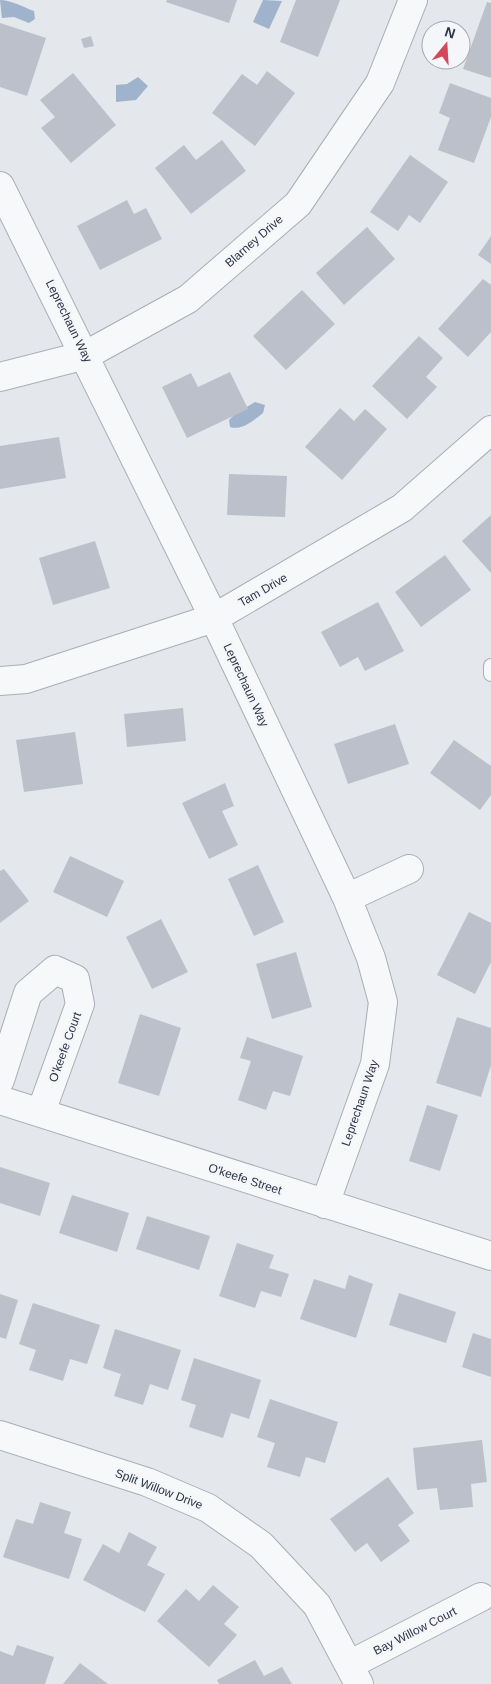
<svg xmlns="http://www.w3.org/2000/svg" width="491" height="1684" font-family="Arial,sans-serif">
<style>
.water{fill:#9fb4cc}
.building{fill:#bbc0ca}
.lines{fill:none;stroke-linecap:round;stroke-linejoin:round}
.service-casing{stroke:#a9aeb7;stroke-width:16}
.minor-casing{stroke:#a9aeb7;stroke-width:30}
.service{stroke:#f7f8fa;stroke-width:14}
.minor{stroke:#f7f8fa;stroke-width:28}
.labels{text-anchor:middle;stroke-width:4.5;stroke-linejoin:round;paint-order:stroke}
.street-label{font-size:12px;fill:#2b3445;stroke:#f4f6f9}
</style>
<rect width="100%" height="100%" fill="#e4e7ec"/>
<path class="water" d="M0 0C11 0 23 7 34 11L35 19 29 23 14 17 2 18Z
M263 0 282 1 269 29 253 22Z
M138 77 148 86 136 100 116 102V85L127 84Z
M255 402 265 405 263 413C254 420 242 431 230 427L229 420 235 414Z"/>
<path class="building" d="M167 0H237L229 23 166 2Z
M296 0H340L318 57 280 42Z
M487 2 491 3V78L463 69Z
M0 23 46 38 27 96 0 87Z
M91 36 94 46 84 48 81 39Z
M267 71 295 93 255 146 212 113 242 74 257 85Z
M73 73 116 125 71 163 41 128 55 117 40 100Z
M450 83 491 98V117L474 163 438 150 450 118 439 113Z
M222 140 246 171 191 214 155 168 184 145 196 160Z
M410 155 448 182 420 223 409 215 398 231 370 212Z
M127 200 134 214 146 208 162 239 100 270 77 226Z
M367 227 395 259 344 305 316 273Z
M491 236V264L478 255Z
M483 279 491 285V332L468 357 438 329Z
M302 290 335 324 286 370 253 336Z
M419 336 443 358 426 377 437 387 407 419 372 386Z
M230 372 248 409 187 438 162 387 191 373 198 387Z
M340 408 354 421 365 409 387 429 342 480 305 447Z
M59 437 66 478 0 489V446Z
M229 474 287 476 285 517 227 515Z
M491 515V573L462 541Z
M95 541 110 588 53 605 39 558Z
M445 555 471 590 421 627 395 592Z
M378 602 404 651 365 671 358 657 340 667 321 632Z
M183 708 186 741 127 747 124 714Z
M395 724 409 764 348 784 334 744Z
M75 732 83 784 24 792 16 740Z
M454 740 491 766V795L480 810 430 773Z
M225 783 234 806 222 811 238 845 209 859 182 803Z
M70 856 124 881 107 917 53 892Z
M258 865 284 922 254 936 228 879Z
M4 869 29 901 0 923V871Z
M469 912 491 923V962L475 994 437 975Z
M161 919 188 972 152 989 126 937Z
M296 952 312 1007 272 1019 256 964Z
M140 1014 181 1028 159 1096 118 1083Z
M457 1017 491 1028V1065L481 1097 436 1083Z
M247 1037 303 1056 290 1096 273 1091 266 1110 238 1100 251 1061 240 1058Z
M427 1105 458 1115 440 1171 409 1161Z
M0 1167 50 1183 40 1216 0 1203Z
M72 1195 129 1213 117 1252 59 1233Z
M147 1216 210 1236 199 1270 136 1249Z
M237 1243 274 1255 269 1268 289 1274 281 1297 261 1291 255 1308 219 1296Z
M349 1275 373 1284 356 1338 300 1319 314 1279 345 1289Z
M399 1293 456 1312 446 1343 389 1325Z
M0 1294 18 1300 6 1339 0 1337Z
M33 1303 100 1325 87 1364 70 1359 63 1381 29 1370 36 1350 19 1344Z
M115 1329 181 1350 168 1390 150 1384 143 1405 114 1396 121 1374 103 1368Z
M473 1333 491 1339V1377L462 1367Z
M194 1358 261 1380 249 1419 231 1413 223 1438 189 1427 196 1405 181 1400Z
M270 1399 338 1422 325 1463 306 1457 300 1477 267 1467 275 1443 257 1437Z
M482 1440 487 1482 471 1484 473 1507 440 1510 437 1488 417 1490 413 1448Z
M388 1477 414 1513 398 1525 410 1541 381 1562 367 1543 355 1552 330 1519Z
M40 1502 71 1512 64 1533 82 1539 69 1579 3 1557 16 1519 33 1524Z
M129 1532 157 1547 147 1565 165 1574 145 1612 83 1580 103 1544 119 1553Z
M213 1585 239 1607 224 1624 237 1635 209 1667 157 1621 186 1589 199 1601Z
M17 1645 54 1657 45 1684H0V1651L13 1656Z
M255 1660 264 1676 282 1667 292 1684H219L217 1680Z
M80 1663 108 1684H63Z"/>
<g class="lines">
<g class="service-casing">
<path id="service" d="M491 666V674"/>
</g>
<g class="minor-casing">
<path id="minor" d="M0 186 214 618 347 898 371 958 383 1002 375 1064 325 1204
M0 377 86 355 188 299 298 204 380 83 413 0
M0 681 26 679 214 618 402 508 491 430
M347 898 409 869
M0 1080 28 993 55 970 75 979 80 1004 41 1112
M0 1100 491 1256
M0 1435 147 1482 208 1508 261 1545 317 1605 359 1684
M349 1665 481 1597"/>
</g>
<use href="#service" class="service"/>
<use href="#minor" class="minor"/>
</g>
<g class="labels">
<g class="street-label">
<text transform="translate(254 241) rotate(-41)" y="4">Blarney Drive</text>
<text transform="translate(69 321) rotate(64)" y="4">Leprechaun Way</text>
<text transform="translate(263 590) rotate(-30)" y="4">Tam Drive</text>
<text transform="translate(246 685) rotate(65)" y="4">Leprechaun Way</text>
<text transform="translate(65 1047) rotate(-70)" y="4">O'keefe Court</text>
<text transform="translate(360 1103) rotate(-71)" y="4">Leprechaun Way</text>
<text transform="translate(245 1179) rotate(18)" y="4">O'keefe Street</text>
<text transform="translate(159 1489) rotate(21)" y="4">Split Willow Drive</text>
<text transform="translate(415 1631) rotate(-27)" y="4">Bay Willow Court</text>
</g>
</g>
<g transform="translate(446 45) rotate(18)"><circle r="24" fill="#f4f6f9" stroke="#a4a8b1"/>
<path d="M0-4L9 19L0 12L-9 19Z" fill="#d1495b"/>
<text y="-8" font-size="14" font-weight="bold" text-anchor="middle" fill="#2b3445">N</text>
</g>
</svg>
